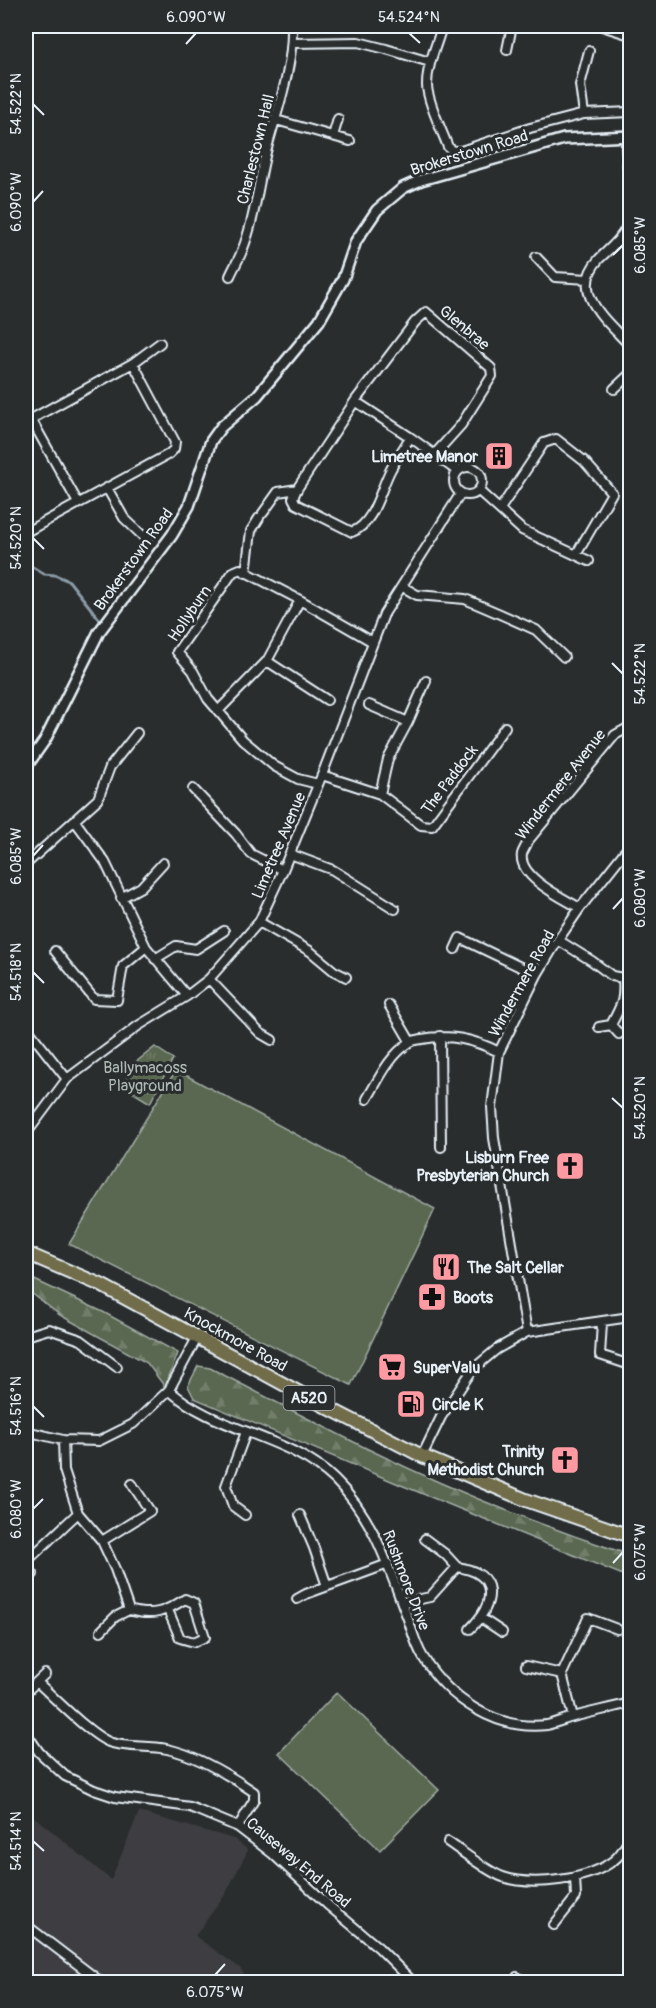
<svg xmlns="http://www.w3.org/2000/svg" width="656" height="2008" font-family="Pangolin,sans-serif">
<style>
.built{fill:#3d3e43}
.grass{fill:#5a6851;stroke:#a1aca4;stroke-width:1.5}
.forest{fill:url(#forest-firs);stroke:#a1aca4;stroke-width:1.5}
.park{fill:url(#park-tufts);stroke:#a1aca4;stroke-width:1.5}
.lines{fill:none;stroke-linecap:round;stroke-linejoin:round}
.stream{stroke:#8a9ba6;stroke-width:3}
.minor-casing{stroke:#e8f1f8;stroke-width:12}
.tertiary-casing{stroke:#e8f1f8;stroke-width:14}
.primary-casing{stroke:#e8f1f8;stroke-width:16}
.minor{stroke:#2a2d2e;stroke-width:8}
.tertiary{stroke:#2a2d2e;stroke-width:9}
.primary{stroke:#716d4b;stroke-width:12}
.ticks{fill:none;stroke:#e8f1f8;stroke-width:2}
.labels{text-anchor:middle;stroke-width:6;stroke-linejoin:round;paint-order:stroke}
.shield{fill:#2a2d2e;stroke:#afb6bb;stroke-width:1.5}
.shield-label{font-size:15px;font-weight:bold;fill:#e8f1f8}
.street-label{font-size:16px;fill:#e8f1f8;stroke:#2a2d2e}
.poi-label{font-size:16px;font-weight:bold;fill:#e8f1f8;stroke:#2a2d2e;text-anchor:start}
.park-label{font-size:16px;fill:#afbab5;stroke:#2a2d2e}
.neatline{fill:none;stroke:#e8f1f8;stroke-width:2}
.ticks-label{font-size:15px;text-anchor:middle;fill:#e8f1f8}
</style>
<defs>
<pattern id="forest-firs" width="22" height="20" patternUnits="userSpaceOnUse" patternTransform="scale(1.5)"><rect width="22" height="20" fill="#5a6851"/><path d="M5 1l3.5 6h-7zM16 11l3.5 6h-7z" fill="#727e6b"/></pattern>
<pattern id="park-tufts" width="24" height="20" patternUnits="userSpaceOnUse" patternTransform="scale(1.5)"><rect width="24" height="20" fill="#5a6851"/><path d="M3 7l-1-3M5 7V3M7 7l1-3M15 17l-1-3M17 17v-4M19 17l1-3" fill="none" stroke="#727e6b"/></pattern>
</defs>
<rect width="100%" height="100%" fill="#2a2d2e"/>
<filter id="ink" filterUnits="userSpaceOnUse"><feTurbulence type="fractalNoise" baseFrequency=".0167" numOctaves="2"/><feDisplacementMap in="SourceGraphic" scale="12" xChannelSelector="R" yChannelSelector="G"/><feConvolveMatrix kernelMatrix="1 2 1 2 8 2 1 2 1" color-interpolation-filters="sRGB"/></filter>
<g filter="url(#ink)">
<path class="built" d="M26 1810 111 1880 139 1812 234 1839 248 1850 226 1893 195 1936 240 1968 249 1982H26Z"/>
<path class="grass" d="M176 1070 435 1209 351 1385 69 1244Z
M337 1692 439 1790 380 1850 279 1753Z"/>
<path class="forest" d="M26 1276 103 1312 178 1353 165 1387 147 1363 60 1315 26 1289Z
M198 1366 210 1368C263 1395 315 1423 368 1449 453 1491 541 1526 630 1555V1578L401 1485 194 1398 188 1386Z"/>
<path class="park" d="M155 1047 173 1059 150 1103 129 1090 126 1070Z"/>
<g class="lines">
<path class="stream" d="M26 563 44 574 55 575 69 581 100 620"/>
<g class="minor-casing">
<path id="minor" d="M442 26C437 45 427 64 427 85 427 100 442 131 448 147L454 151H461L530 128 584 114 630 112
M602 26 630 35
M292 43 358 42 386 49 430 62
M507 50 512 26H510
M584 114 580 85 589 51
M276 120 350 141
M333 136 338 119
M625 136C627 156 633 211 626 228 620 241 609 249 599 259 568 293 608 321 630 346
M536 257 555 277 588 279
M230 276C234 267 239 259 242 251 255 219 258 184 266 152 277 110 293 69 292 26
M614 389 630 374
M355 401 410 437 457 471
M31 419 78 503
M26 422 133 363 160 343
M410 437C404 448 397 458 391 469 380 489 375 523 352 532L296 504 293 498 297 489 355 401 415 322 426 312 491 368 492 376 461 425 434 455
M454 481a14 14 0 1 1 28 0a14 14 0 1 1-28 0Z
M107 488 124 518 147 540
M479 491 522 530 589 561
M500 509 544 443 556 439 584 461 612 493 576 555
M263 513 278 492 297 489
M26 532 169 454 174 449 175 442 133 363
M246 573 251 531 259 518
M403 587 417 595 465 599 500 614 536 630 564 657
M267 661 327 700
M369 705 408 722
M219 710 267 661 300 600
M322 775 380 794 421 825 432 826 505 727
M318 784 298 779 274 766 243 740 208 699 193 671 177 652 233 572 240 569 300 600 373 642
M193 789 236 834 251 854 283 870
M380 794 388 759 408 722 426 681
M75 821 105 862 146 947 187 996
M290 854 333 870 395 909
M26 864 98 799 110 767 137 733
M121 898 141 887 163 863
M580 908C563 898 518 877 522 854 523 850 527 845 528 841L615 735 626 729H630
M259 922 310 951 334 971 346 977
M558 940 592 961 612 976 623 978 630 976
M455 949 460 938 537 975
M55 951 94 999 117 1000 123 966 146 947
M155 959 176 946 196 949 224 931
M209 979 260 1033 272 1040
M389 1005 410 1041
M611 1025C621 1005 625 1002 623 978
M26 1027 67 1079
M599 1027 611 1025 619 1034
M440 1036 441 1147
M367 1099C379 1079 389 1056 409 1043 412 1040 417 1040 422 1039 450 1034 473 1039 499 1052
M26 1134 67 1079 138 1026 187 996 209 979 259 922 283 870 322 775 384 614 461 493
M602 1323 600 1355 630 1365
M527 1332 494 1138 492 1107 499 1052 537 975 558 940 580 908 630 845
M26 1336 49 1329 81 1340 117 1367
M169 1390C216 1432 289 1435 335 1480 376 1520 388 1568 408 1619 412 1631 416 1646 423 1657 449 1699 496 1731 547 1725 556 1723 565 1719 573 1717 592 1712 611 1708 630 1703
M26 1431 63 1440 99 1441 133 1424 169 1390 198 1336
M63 1440 64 1470 78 1513 102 1541 115 1569 129 1610 115 1617 101 1631
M422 1456 441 1417 473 1369 497 1349 527 1332 630 1317
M245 1515 233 1506 226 1486 246 1432
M300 1515 314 1548 327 1586
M425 1539 445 1554 457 1567C500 1573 495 1604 470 1629
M102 1541 150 1511 132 1484
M26 1562 78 1513
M26 1566 33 1574
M297 1599 306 1594 388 1564
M402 1603 430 1597 457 1567
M129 1610C153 1617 165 1612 185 1599L194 1603 205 1637 194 1642 180 1638 168 1610
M481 1618 502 1632
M526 1666 562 1674
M37 1682C53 1696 93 1738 112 1743 129 1748 149 1745 167 1749 197 1755 229 1775 254 1792V1800L238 1827
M27 1691 45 1674
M573 1717 562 1674 588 1618 617 1629
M26 1733 39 1752 65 1776 94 1790 115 1797 190 1807 238 1827 273 1854 329 1906 379 1948 413 1982
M448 1842C463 1852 488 1872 503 1877 533 1887 590 1880 614 1860 621 1855 626 1845 630 1838
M26 1925 101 1982
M554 1925 576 1897 575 1877
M517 1977 524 1982"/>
</g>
<g class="tertiary-casing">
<path id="tertiary" d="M26 767 45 740 99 632 172 535 189 506 211 441 221 427 257 396 319 321 343 279 356 241 377 210 403 188 421 180 564 139 630 136"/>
</g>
<g class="primary-casing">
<path id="primary" d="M26 1253 101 1285 311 1399 422 1456 526 1500 630 1536"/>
</g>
<use href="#minor" class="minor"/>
<use href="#tertiary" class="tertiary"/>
<use href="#primary" class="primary"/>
</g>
</g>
<path class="ticks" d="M409 33 420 43M186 44 196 33M33 104 44 115M33 202 43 191M613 255 623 245M33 538 44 549M612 663 623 674M33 856 43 845M613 909 623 898M33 972 44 983M612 1098 623 1108M33 1406 44 1417M33 1509 43 1499M613 1563 623 1552M33 1841 44 1851M215 1975 225 1964"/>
<defs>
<g id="building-square" transform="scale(1.5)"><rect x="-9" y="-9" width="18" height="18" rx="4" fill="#ff9aa2" stroke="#2a2d2e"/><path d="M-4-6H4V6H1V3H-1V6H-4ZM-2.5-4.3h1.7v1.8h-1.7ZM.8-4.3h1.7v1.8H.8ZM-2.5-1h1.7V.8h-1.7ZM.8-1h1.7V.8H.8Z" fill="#111"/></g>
<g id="church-square" transform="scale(1.5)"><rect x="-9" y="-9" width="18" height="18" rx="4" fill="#ff9aa2" stroke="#2a2d2e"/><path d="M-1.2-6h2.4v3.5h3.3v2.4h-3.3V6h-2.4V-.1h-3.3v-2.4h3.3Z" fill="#111"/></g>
<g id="restaurant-square" transform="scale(1.5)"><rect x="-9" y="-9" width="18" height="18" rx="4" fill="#ff9aa2" stroke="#2a2d2e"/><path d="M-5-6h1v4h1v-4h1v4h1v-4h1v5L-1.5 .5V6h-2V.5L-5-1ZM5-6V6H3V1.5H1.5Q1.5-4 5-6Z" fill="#111"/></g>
<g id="pharmacy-square" transform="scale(1.5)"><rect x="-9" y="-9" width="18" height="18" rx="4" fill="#ff9aa2" stroke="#2a2d2e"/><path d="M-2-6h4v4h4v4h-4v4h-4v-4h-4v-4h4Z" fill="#111"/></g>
<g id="supermarket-square" transform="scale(1.5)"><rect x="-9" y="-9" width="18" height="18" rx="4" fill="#ff9aa2" stroke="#2a2d2e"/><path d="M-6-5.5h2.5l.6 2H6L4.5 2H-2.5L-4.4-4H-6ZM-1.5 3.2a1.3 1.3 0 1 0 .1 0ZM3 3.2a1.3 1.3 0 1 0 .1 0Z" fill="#111"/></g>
<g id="fuel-square" transform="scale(1.5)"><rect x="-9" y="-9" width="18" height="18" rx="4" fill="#ff9aa2" stroke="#2a2d2e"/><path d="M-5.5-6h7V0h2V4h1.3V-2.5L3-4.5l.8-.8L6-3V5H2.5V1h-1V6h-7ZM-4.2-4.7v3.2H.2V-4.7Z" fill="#111"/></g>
</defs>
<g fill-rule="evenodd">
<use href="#building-square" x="499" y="456"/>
<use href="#church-square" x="570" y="1166"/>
<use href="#restaurant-square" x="446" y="1267"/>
<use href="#pharmacy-square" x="432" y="1297"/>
<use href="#supermarket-square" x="392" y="1367"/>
<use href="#fuel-square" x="411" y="1404"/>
<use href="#church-square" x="565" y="1460"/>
</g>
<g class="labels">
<rect class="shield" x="283.5" y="1386" width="51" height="24" rx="4.5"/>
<g class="shield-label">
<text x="309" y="1403">A520</text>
</g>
<g class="street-label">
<text transform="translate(255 149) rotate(-76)" y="6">Charlestown Hall</text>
<text transform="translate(469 152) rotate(-17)" y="6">Brokerstown Road</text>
<text transform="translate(465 327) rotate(40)" y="6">Glenbrae</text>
<text transform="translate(133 559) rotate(-54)" y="6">Brokerstown Road</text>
<text transform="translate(189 613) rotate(-56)" y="6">Hollyburn</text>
<text transform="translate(449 779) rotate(-53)" y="6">The Paddock</text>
<text transform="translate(560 784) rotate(-52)" y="6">Windermere Avenue</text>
<text transform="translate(278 845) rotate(-67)" y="6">Limetree Avenue</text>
<text transform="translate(521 983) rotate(-61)" y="6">Windermere Road</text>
<text transform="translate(236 1339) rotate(29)" y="6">Knockmore Road</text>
<text transform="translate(407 1580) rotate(69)" y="6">Rushmore Drive</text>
<text transform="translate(299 1862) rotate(40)" y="6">Causeway End Road</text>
</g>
<g class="poi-label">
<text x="478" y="462" text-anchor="end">Limetree Manor</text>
<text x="549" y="1163" text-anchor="end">Lisburn Free<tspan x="549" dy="18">Presbyterian Church</tspan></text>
<text x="467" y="1273">The Salt Cellar</text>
<text x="453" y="1303">Boots</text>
<text x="413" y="1373">SuperValu</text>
<text x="432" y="1410">Circle K</text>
<text x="544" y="1457" text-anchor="end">Trinity<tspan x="544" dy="18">Methodist Church</tspan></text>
</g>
<g class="park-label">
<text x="145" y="1073">Ballymacoss<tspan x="145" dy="18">Playground</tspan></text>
</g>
</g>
<rect width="656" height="2008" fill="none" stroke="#2a2d2e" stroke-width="66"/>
<rect x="33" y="33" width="590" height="1942" class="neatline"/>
<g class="ticks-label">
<text x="196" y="22">6.090°W</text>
<text x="409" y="22">54.524°N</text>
<text transform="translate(16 104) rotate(-90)" y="5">54.522°N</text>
<text transform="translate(16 202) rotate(-90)" y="5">6.090°W</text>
<text transform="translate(640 245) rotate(-90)" y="5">6.085°W</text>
<text transform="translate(16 538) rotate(-90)" y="5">54.520°N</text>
<text transform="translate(640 674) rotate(-90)" y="5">54.522°N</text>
<text transform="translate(16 856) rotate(-90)" y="5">6.085°W</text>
<text transform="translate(640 898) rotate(-90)" y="5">6.080°W</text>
<text transform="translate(16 972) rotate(-90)" y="5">54.518°N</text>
<text transform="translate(640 1108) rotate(-90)" y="5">54.520°N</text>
<text transform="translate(16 1406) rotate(-90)" y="5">54.516°N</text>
<text transform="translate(16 1509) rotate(-90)" y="5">6.080°W</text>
<text transform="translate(640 1552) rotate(-90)" y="5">6.075°W</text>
<text transform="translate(16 1841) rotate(-90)" y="5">54.514°N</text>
<text x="215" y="1997">6.075°W</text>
</g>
</svg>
